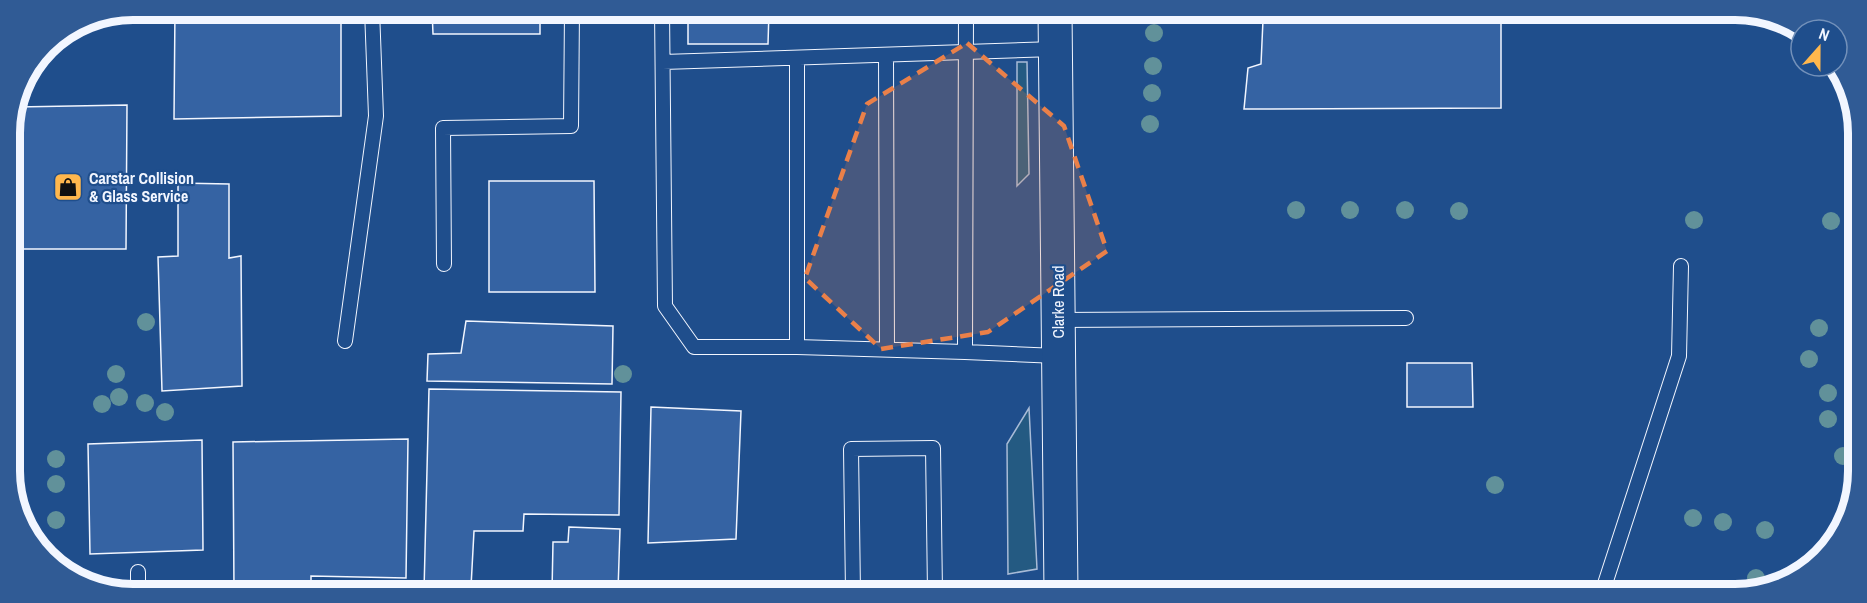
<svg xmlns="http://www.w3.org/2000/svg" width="1867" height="603" font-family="'Archivo Narrow',sans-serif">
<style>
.green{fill:#245a82;stroke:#a8bbd7;stroke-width:1.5}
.building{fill:#3563a3;stroke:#f2f6ff;stroke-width:1.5}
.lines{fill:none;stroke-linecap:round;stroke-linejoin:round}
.service-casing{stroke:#f2f6ff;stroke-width:16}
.secondary-casing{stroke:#f2f6ff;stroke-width:35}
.service{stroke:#1f4e8c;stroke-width:14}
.secondary{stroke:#1f4e8c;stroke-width:33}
.tree{fill:#61919a}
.marked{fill:#ea8049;fill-opacity:0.2;stroke:#ea8049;stroke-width:4.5;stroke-dasharray:12 8;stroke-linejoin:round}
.labels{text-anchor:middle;stroke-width:4.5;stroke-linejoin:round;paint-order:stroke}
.poi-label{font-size:16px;font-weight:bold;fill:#f2f6ff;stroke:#1f4e8c;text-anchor:start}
.street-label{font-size:16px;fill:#f2f6ff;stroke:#1f4e8c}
.rim{fill:none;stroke:#f2f6ff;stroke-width:8}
</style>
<rect width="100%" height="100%" fill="#1f4e8c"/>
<path class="green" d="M1017 62H1027L1029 174 1017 186Z
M1029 408 1037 569 1008 574 1007 444Z"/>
<path class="building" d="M175 9 341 10V116L174 119Z
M432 10H540V34H433Z
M688 10 769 11 768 44H688Z
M1263 20H1501V108L1244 109 1248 68 1261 64Z
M17 91V107L127 105 126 249H10L9 125Z
M489 181H594L595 292H489Z
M178 183 229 184V258L241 256 242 386 162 391 158 257 178 256Z
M466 321 613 326 612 384 427 381 428 354 461 353Z
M1407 363H1472L1473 407H1407Z
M429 389 621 392 619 515 524 514 523 531H474L471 587 424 591Z
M651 407 741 411 736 539 648 543Z
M408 439 406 578 311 576V590H234L233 442Z
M202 440 203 550 90 554 88 444Z
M569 527 620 529 618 591H552L553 542H568Z
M741 581V591H654V582Z"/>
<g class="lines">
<g class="service-casing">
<path id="service" d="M662 10 665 306 694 347H797L965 352 966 11
M886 56 887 349
M797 58V347
M663 62 1055 49
M444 264 443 128 571 126 572 10
M1058 320 1406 318
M345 341 376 116 372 10
M965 352 1058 356
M138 590V572
M853 592 851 449 933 448 935 592
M1602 593 1679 356 1681 266"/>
</g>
<g class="secondary-casing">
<path id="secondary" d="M1055 11 1061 592"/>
</g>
<use href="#service" class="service"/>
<use href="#secondary" class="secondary"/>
</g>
<g class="tree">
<circle cx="1154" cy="33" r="9"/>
<circle cx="1153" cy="66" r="9"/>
<circle cx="1152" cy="93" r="9"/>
<circle cx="1150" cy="124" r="9"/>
<circle cx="1296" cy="210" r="9"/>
<circle cx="1350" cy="210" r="9"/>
<circle cx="1405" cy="210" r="9"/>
<circle cx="1459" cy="211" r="9"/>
<circle cx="1694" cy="220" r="9"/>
<circle cx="1831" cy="221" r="9"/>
<circle cx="146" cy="322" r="9"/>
<circle cx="1819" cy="328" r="9"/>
<circle cx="1809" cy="359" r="9"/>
<circle cx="116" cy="374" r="9"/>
<circle cx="623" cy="374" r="9"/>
<circle cx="1828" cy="393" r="9"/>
<circle cx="119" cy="397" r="9"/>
<circle cx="145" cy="403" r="9"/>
<circle cx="102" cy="404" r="9"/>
<circle cx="165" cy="412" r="9"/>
<circle cx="1828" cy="419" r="9"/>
<circle cx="1843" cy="456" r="9"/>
<circle cx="56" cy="459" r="9"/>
<circle cx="56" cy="484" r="9"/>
<circle cx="1495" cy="485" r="9"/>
<circle cx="1693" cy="518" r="9"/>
<circle cx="56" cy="520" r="9"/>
<circle cx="1723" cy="522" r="9"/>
<circle cx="1765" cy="530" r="9"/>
<circle cx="1756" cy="578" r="9"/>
</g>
<path class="marked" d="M967 43 1064 126 1107 251 988 332 881 349 805 278 867 104Z"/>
<defs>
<g id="shop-square" transform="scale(1.5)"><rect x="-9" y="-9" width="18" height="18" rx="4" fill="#ffb74d" stroke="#1f4e8c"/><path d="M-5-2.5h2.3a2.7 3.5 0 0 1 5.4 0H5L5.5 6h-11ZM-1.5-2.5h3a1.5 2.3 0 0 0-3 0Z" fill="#111"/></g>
</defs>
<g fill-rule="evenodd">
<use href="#shop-square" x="68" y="187"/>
</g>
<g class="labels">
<g class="poi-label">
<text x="89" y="184">Carstar Collision<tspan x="89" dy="18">&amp; Glass Service</tspan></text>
</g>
<g class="street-label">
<text transform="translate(1058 302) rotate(-90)" y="6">Clarke Road</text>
</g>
</g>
<path d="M0 0H1867V603H0ZM133 20H1735A113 113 0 0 1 1848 133V471A113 113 0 0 1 1735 584H133A113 113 0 0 1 20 471V133A113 113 0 0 1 133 20Z" fill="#305b95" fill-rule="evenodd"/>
<path class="rim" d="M133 20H1735A113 113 0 0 1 1848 133V471A113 113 0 0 1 1735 584H133A113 113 0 0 1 20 471V133A113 113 0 0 1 133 20Z"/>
<g transform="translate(1819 48) rotate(21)"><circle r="28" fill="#1f4e8c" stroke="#7391ba" stroke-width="1.5"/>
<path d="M0-4.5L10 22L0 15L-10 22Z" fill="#ffb74d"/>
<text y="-9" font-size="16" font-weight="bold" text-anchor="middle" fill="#f2f6ff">N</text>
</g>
</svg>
